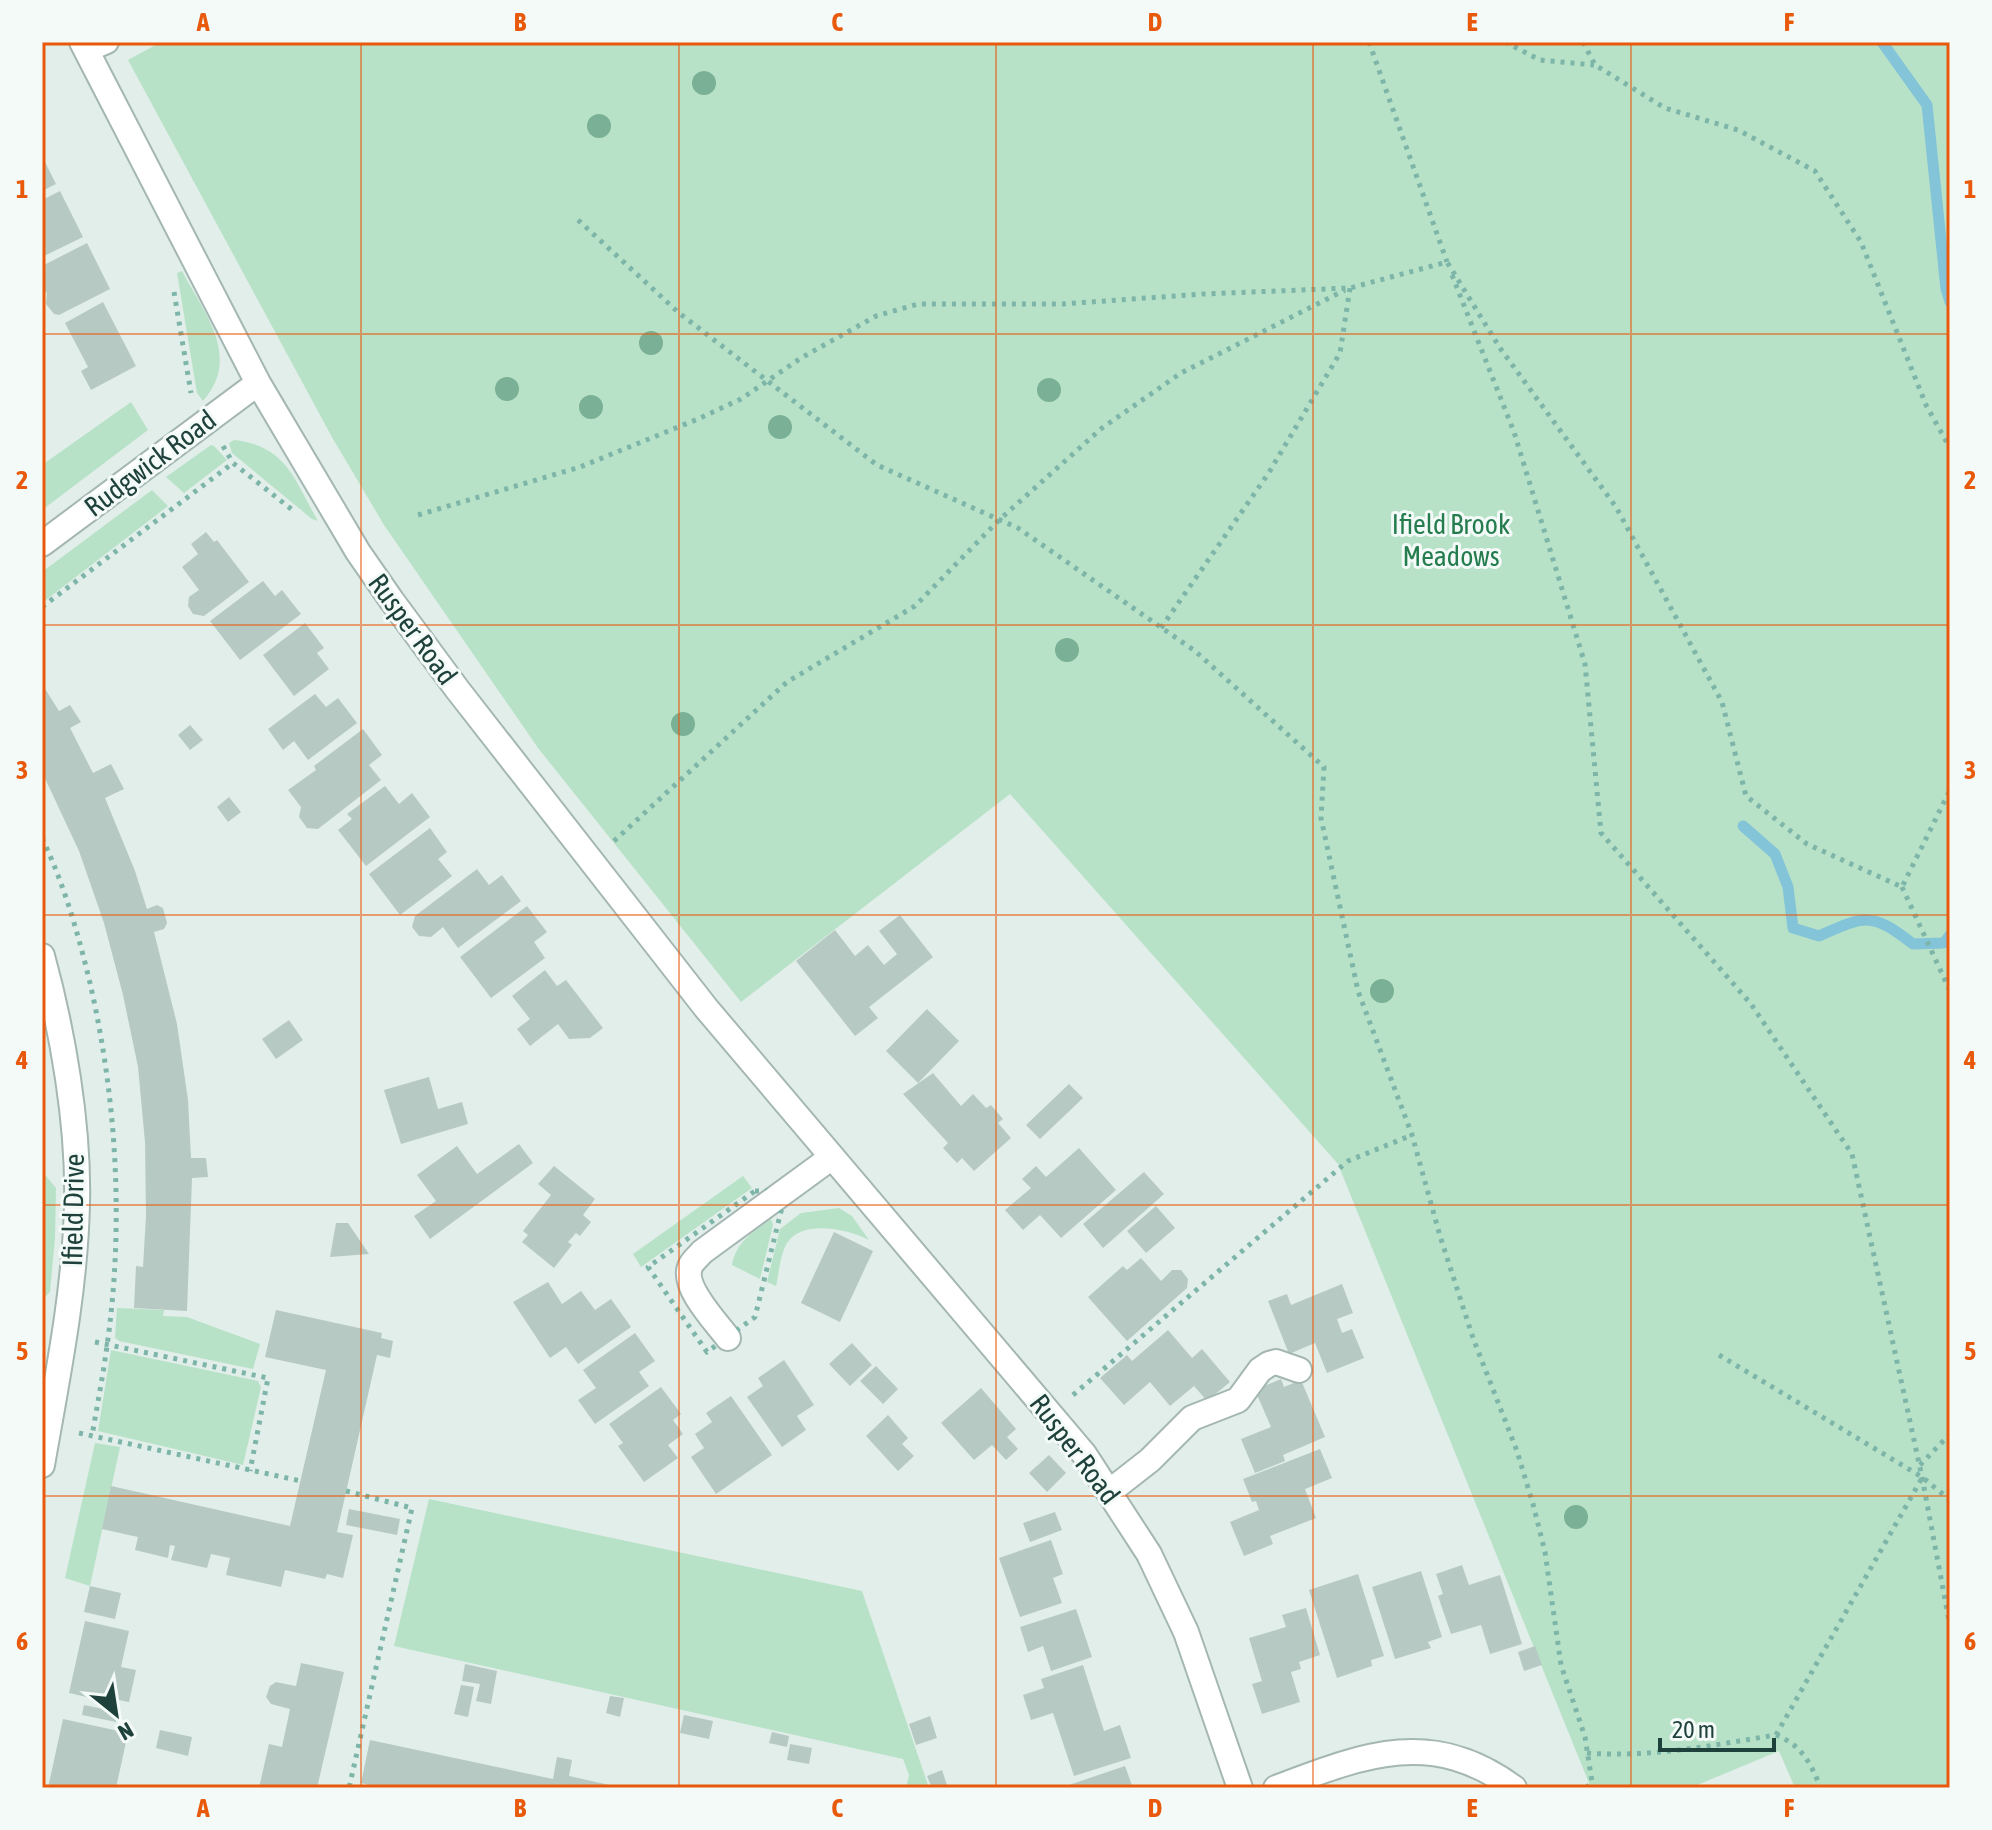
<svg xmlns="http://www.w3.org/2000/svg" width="1992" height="1830" font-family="'Asap Condensed',sans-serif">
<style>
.green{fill:#b8e2c7}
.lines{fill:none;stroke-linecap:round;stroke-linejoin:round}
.stream{stroke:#83c4d9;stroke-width:11}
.building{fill:#b7c9c3}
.service-casing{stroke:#a4b7b2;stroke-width:26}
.minor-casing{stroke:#a4b7b2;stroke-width:28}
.tertiary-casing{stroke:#a4b7b2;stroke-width:28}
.path{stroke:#7eb5a9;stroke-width:5;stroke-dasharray:4 6;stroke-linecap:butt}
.service{stroke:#fff;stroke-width:22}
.minor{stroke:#fff;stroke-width:24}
.tertiary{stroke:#fff;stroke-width:24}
.tree{fill:#7ab095}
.grid{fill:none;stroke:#e8590c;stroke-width:2;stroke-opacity:0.55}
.labels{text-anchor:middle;stroke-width:6;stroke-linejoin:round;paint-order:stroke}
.street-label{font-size:28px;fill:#1f413b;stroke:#f3faf7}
.park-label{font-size:28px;fill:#257d4f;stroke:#f3faf7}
.neatline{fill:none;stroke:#e8590c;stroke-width:3}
.grid-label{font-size:26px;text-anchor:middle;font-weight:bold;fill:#e8590c}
</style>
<rect width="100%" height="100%" fill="#e2eeea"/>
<path class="green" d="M161 42H1950V1788H1795L1779 1751 1690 1788H1591L1338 1164 1010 794 741 1002 538 748 384 525 333 439 128 60Z
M182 271C204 313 242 357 203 401L197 393 177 273Z
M131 402 148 430 42 510V465Z
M234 440C287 446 294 479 318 521L312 519 232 453 229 443Z
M211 445 214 446 227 460 184 493 166 477Z
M152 490 168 506 42 603V572Z
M42 1171 56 1188 55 1238 50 1292 42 1300Z
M743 1176 752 1188 641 1267 633 1254Z
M839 1208 852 1216 869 1240C848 1229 803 1219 787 1243 780 1254 779 1274 776 1286L767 1282 780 1229 801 1213Z
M771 1219 773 1225 760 1279 732 1265C736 1242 753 1232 771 1219Z
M117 1308 164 1310 163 1316 187 1317 260 1344 253 1369 119 1341 115 1338Z
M111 1350 258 1381 261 1387 243 1465 98 1431Z
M95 1443 120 1447 90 1586 65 1578Z
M429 1499 862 1591 929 1788H906L909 1775 903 1759 394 1646Z"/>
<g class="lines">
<path class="stream" d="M1882 42 1927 105 1946 289 1950 302
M1743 826 1775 854 1788 887 1793 928 1819 936C1866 915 1872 912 1913 944L1944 943 1950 935"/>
</g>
<path class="building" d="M42 156 56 184 42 191Z
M60 191 83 237 44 256 42 252V200Z
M87 243 110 289 59 315 54 314 46 304 47 292 42 295V266Z
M103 302 136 366 91 390 81 371 88 367 65 323Z
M206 532 214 542 217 540 249 582 204 616 193 614 188 606 189 597 199 590 182 567 198 554 191 544Z
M263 581 275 596 282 590 301 614 240 660 210 621Z
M305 623 324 648 317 653 329 669 294 696 263 655Z
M42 684 59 711 70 705 81 722 70 728 93 773 111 764 124 789 105 798 135 871 147 909 157 905 163 908 167 923 164 929 154 932 177 1024 188 1100 191 1158H206L208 1177 192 1178 187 1311 134 1308 136 1266 143 1267 146 1216 145 1142 138 1067 123 995 104 923 79 851 42 772Z
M315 694 326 707 338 698 357 723 308 760 294 741 283 750 268 729Z
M190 725 203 740 190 750 178 735Z
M363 729 382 755 369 765 381 780 318 829 307 828 299 817 301 807 288 790 316 770 314 766Z
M385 786 399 804 412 793 430 817 366 866 338 830 352 819 347 814Z
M229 797 241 812 228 822 217 807Z
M430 828 447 852 438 859 452 876 400 915 369 874Z
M477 869 489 885 502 875 521 901 458 948 443 927 431 937 419 936 412 927 415 916Z
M527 906 547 932 534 942 545 958 491 998 460 957Z
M900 915 933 957 869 1007 878 1018 855 1036 796 961 835 930 855 956 868 945 884 965 897 954 879 931Z
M545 970 557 986 566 980 603 1028 590 1038 569 1039 558 1024 530 1046 517 1029 530 1019 512 996Z
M927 1009 959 1041 918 1083 886 1051Z
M289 1020 303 1040 276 1059 262 1039Z
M933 1073 961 1106 973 1094 986 1108 991 1105 1003 1119 998 1123 1011 1138 974 1171 962 1158 957 1163 943 1148 948 1143 903 1094Z
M429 1077 438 1109 462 1102 468 1124 401 1144 384 1090Z
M1069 1084 1083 1098 1040 1139 1026 1125Z
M519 1144 533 1163 430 1239 414 1216 436 1201 417 1175 457 1146 477 1174Z
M1079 1148 1116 1190 1061 1238 1040 1215 1023 1230 1005 1210 1031 1188 1022 1179 1036 1166 1046 1177Z
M554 1166 595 1199 583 1215 591 1222 580 1236 576 1233 568 1242 572 1245 554 1268 522 1242 528 1235 523 1231 551 1195 538 1184Z
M1144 1172 1164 1194 1103 1248 1083 1224Z
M1156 1206 1175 1228 1146 1253 1127 1231Z
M336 1223H348L369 1254 330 1257Z
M834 1232 873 1251 840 1322 801 1303Z
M1141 1258 1161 1281 1172 1270H1181L1188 1279 1187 1288 1127 1341 1088 1297 1123 1266 1127 1270Z
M548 1282 562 1304 581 1291 595 1310 611 1299 631 1327 578 1364 566 1347 550 1358 513 1302Z
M1342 1284 1353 1313 1337 1319 1342 1333 1352 1329 1364 1358 1327 1373 1315 1343 1289 1354 1268 1301 1287 1294 1291 1305Z
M276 1310 382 1333 381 1338 393 1341 390 1358 377 1355 337 1532 353 1535 343 1578 327 1574 325 1579 285 1570 281 1587 226 1575 230 1558 211 1554 207 1568 171 1560 175 1546 170 1545 168 1558 135 1550 138 1537 102 1529 111 1486 290 1526 326 1370 265 1357Z
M1168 1330 1192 1358 1202 1349 1230 1382 1207 1401 1194 1386 1170 1406 1150 1382 1124 1405 1100 1378 1127 1355 1132 1361Z
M635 1333 655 1361 639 1372 649 1386 595 1424 578 1400 596 1388 583 1370Z
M852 1343 872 1365 850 1386 829 1364Z
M784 1360 814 1405 797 1416 806 1430 782 1447 747 1397 763 1386 758 1378Z
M876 1366 898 1389 883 1404 860 1381Z
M1281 1379 1284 1387 1301 1380 1325 1437 1283 1455 1285 1461 1255 1473 1241 1439 1271 1427 1255 1390Z
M661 1387 681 1414 673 1420 683 1434 668 1445 678 1458 644 1482 618 1446 623 1443 609 1424Z
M981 1388 1016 1429 1007 1437 1018 1449 1006 1460 992 1445 974 1460 941 1423Z
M731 1396 772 1455 716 1494 691 1457 704 1448 695 1434 712 1422 706 1413Z
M888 1415 908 1438 902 1444 914 1456 898 1471 866 1436Z
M1320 1449 1332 1478 1305 1489 1316 1518 1270 1536 1273 1544 1244 1556 1230 1522 1259 1510 1256 1501 1252 1502 1243 1479Z
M1049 1455 1066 1473 1047 1492 1029 1473Z
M349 1509 400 1519 397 1535 346 1525Z
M1055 1512 1062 1530 1030 1542 1023 1523Z
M1051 1540 1063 1574 1053 1578 1062 1603 1020 1617 999 1558Z
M1462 1565 1469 1585 1500 1575 1522 1644 1490 1654 1481 1625 1451 1634 1438 1596 1443 1594 1436 1574Z
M1421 1571 1442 1637 1428 1642 1431 1648 1395 1659 1372 1587Z
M1358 1574 1384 1656 1371 1660 1372 1666 1337 1678 1309 1590Z
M90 1586 121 1593 115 1619 84 1612Z
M1306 1608 1320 1655 1299 1662 1301 1669 1291 1672 1300 1702 1262 1714 1252 1684 1262 1681 1249 1638 1286 1627 1282 1615Z
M1076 1609 1092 1657 1051 1671 1043 1646 1028 1652 1020 1627Z
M85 1621 129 1631 121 1667 136 1670 129 1702 114 1699 113 1703 69 1693Z
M1535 1646 1542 1665 1524 1671 1518 1652Z
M301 1663 344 1672 317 1788H259L269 1744 282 1747 290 1709 271 1704 266 1697 270 1686 276 1682 296 1686Z
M465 1664 497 1671 491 1704 476 1701 480 1684 462 1681Z
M1083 1665 1104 1731 1120 1725 1131 1758 1074 1776 1053 1713 1031 1720 1023 1695 1044 1688 1041 1679Z
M461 1685 474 1687 468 1717 454 1714Z
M610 1696 624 1698 620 1717 606 1713Z
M84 1705 118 1712 116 1722 82 1715Z
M684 1715 713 1721 709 1739 680 1733Z
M930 1716 937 1738 916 1745 909 1724Z
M63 1719 128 1733 116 1788H48Z
M160 1730 192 1737 188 1756 156 1748Z
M772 1732 789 1736 787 1747 769 1743Z
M370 1740 553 1779 557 1757 572 1760 569 1776 623 1788H381L361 1783Z
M790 1744 812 1748 809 1764 787 1760Z
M1125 1766 1133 1788H1063V1787Z
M942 1770 948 1788H932L927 1776Z"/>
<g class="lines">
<g class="service-casing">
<path id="service" d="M86 51 107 42"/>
</g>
<g class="minor-casing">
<path id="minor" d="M728 1338C716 1322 682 1287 690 1267 692 1261 698 1257 702 1252L832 1157
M1109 1492 1150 1460 1192 1418 1238 1400 1260 1370 1269 1364 1276 1362 1299 1370
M1276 1788C1363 1755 1432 1727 1514 1788"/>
</g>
<g class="tertiary-casing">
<path id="tertiary" d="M82 42 258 383 358 552 392 601 457 689 706 1008 1084 1454 1149 1554 1186 1632 1240 1788
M42 544 258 383
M42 956C63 1032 79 1126 77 1204 75 1292 57 1379 42 1465"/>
</g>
<path class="path" d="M1369 42 1447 262
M1505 42 1540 60 1594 65
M1583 42 1595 65 1665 108 1738 130 1815 171 1861 242 1926 405 1950 448
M578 220 679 313 877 465 1018 528 1195 651 1324 767 1321 818 1358 991 1412 1135 1440 1236 1473 1338 1517 1451 1533 1504 1545 1552 1561 1665 1585 1737 1592 1782 1586 1788
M1452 275 1514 432 1585 664 1601 833 1751 1004 1852 1154 1922 1477 1950 1626
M174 292 191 393
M223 446 233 463 295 512
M418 515 580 467 698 419 741 399 801 358 876 316 918 304H1062L1203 294 1350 288 1447 262 1500 348 1616 507 1722 702 1746 796 1807 844 1902 887 1950 790
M42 607 233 463
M1161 628 1268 474 1340 353 1350 288
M42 838C64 884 78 933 90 983 117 1101 124 1226 107 1346 103 1376 97 1406 92 1436
M614 841 787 682 915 606 999 520 1102 428 1181 373 1345 290
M1902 887 1950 991
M755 1191H786L755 1317 707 1352 648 1267Z
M95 1342 268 1378 250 1471
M1719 1355 1922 1477 1950 1500
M1073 1395 1348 1161 1412 1135
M79 1433 301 1481
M1920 1465 1950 1434
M346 1491 412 1508 349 1788
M1776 1735 1922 1478
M1587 1753C1651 1758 1713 1745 1776 1735 1803 1746 1810 1763 1821 1788"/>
<use href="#service" class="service"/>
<use href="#minor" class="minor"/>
<use href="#tertiary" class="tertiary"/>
</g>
<g class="tree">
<circle cx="704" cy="83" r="12"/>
<circle cx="599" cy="126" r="12"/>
<circle cx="651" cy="343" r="12"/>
<circle cx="507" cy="389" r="12"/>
<circle cx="1049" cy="390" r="12"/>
<circle cx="591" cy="407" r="12"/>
<circle cx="780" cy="427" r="12"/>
<circle cx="1067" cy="650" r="12"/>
<circle cx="683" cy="724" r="12"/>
<circle cx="1382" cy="991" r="12"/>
<circle cx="1576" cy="1517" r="12"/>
</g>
<path class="grid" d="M361 42V1788M679 42V1788M996 42V1788M1313 42V1788M1631 42V1788M42 334H1950M42 625H1950M42 915H1950M42 1205H1950M42 1496H1950"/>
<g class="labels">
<g class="street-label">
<text transform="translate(150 463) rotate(-37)" y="10">Rudgwick Road</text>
<text transform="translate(413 629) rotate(54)" y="10">Rusper Road</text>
<text transform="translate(73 1210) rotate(-89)" y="10">Ifield Drive</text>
<text transform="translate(1075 1449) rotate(53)" y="10">Rusper Road</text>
</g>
<g class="park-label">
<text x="1451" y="534">Ifield Brook<tspan x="1451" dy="32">Meadows</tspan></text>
</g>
</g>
<rect width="1992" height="1830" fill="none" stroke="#f3faf7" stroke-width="88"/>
<g transform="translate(116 1714) rotate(150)" stroke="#f3faf7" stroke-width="6" paint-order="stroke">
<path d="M0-6L14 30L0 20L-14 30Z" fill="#1f413b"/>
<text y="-12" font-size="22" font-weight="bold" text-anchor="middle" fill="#1f413b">N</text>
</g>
<path d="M1660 1738v12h114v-12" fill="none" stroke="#1f413b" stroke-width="4"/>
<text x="1672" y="1738" font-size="24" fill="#1f413b" stroke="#f3faf7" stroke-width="6" paint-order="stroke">20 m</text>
<rect x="44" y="44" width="1904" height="1742" class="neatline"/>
<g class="grid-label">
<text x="203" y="31">A</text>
<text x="520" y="31">B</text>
<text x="837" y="31">C</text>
<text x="1155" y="31">D</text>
<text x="1472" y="31">E</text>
<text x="1789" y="31">F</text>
<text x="22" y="198">1</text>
<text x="1970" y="198">1</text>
<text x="22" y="489">2</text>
<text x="1970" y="489">2</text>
<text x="22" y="779">3</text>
<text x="1970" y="779">3</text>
<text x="22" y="1069">4</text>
<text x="1970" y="1069">4</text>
<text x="22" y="1360">5</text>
<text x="1970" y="1360">5</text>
<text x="22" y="1650">6</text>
<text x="1970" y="1650">6</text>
<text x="203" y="1817">A</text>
<text x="520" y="1817">B</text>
<text x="837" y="1817">C</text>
<text x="1155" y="1817">D</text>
<text x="1472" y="1817">E</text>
<text x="1789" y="1817">F</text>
</g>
</svg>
